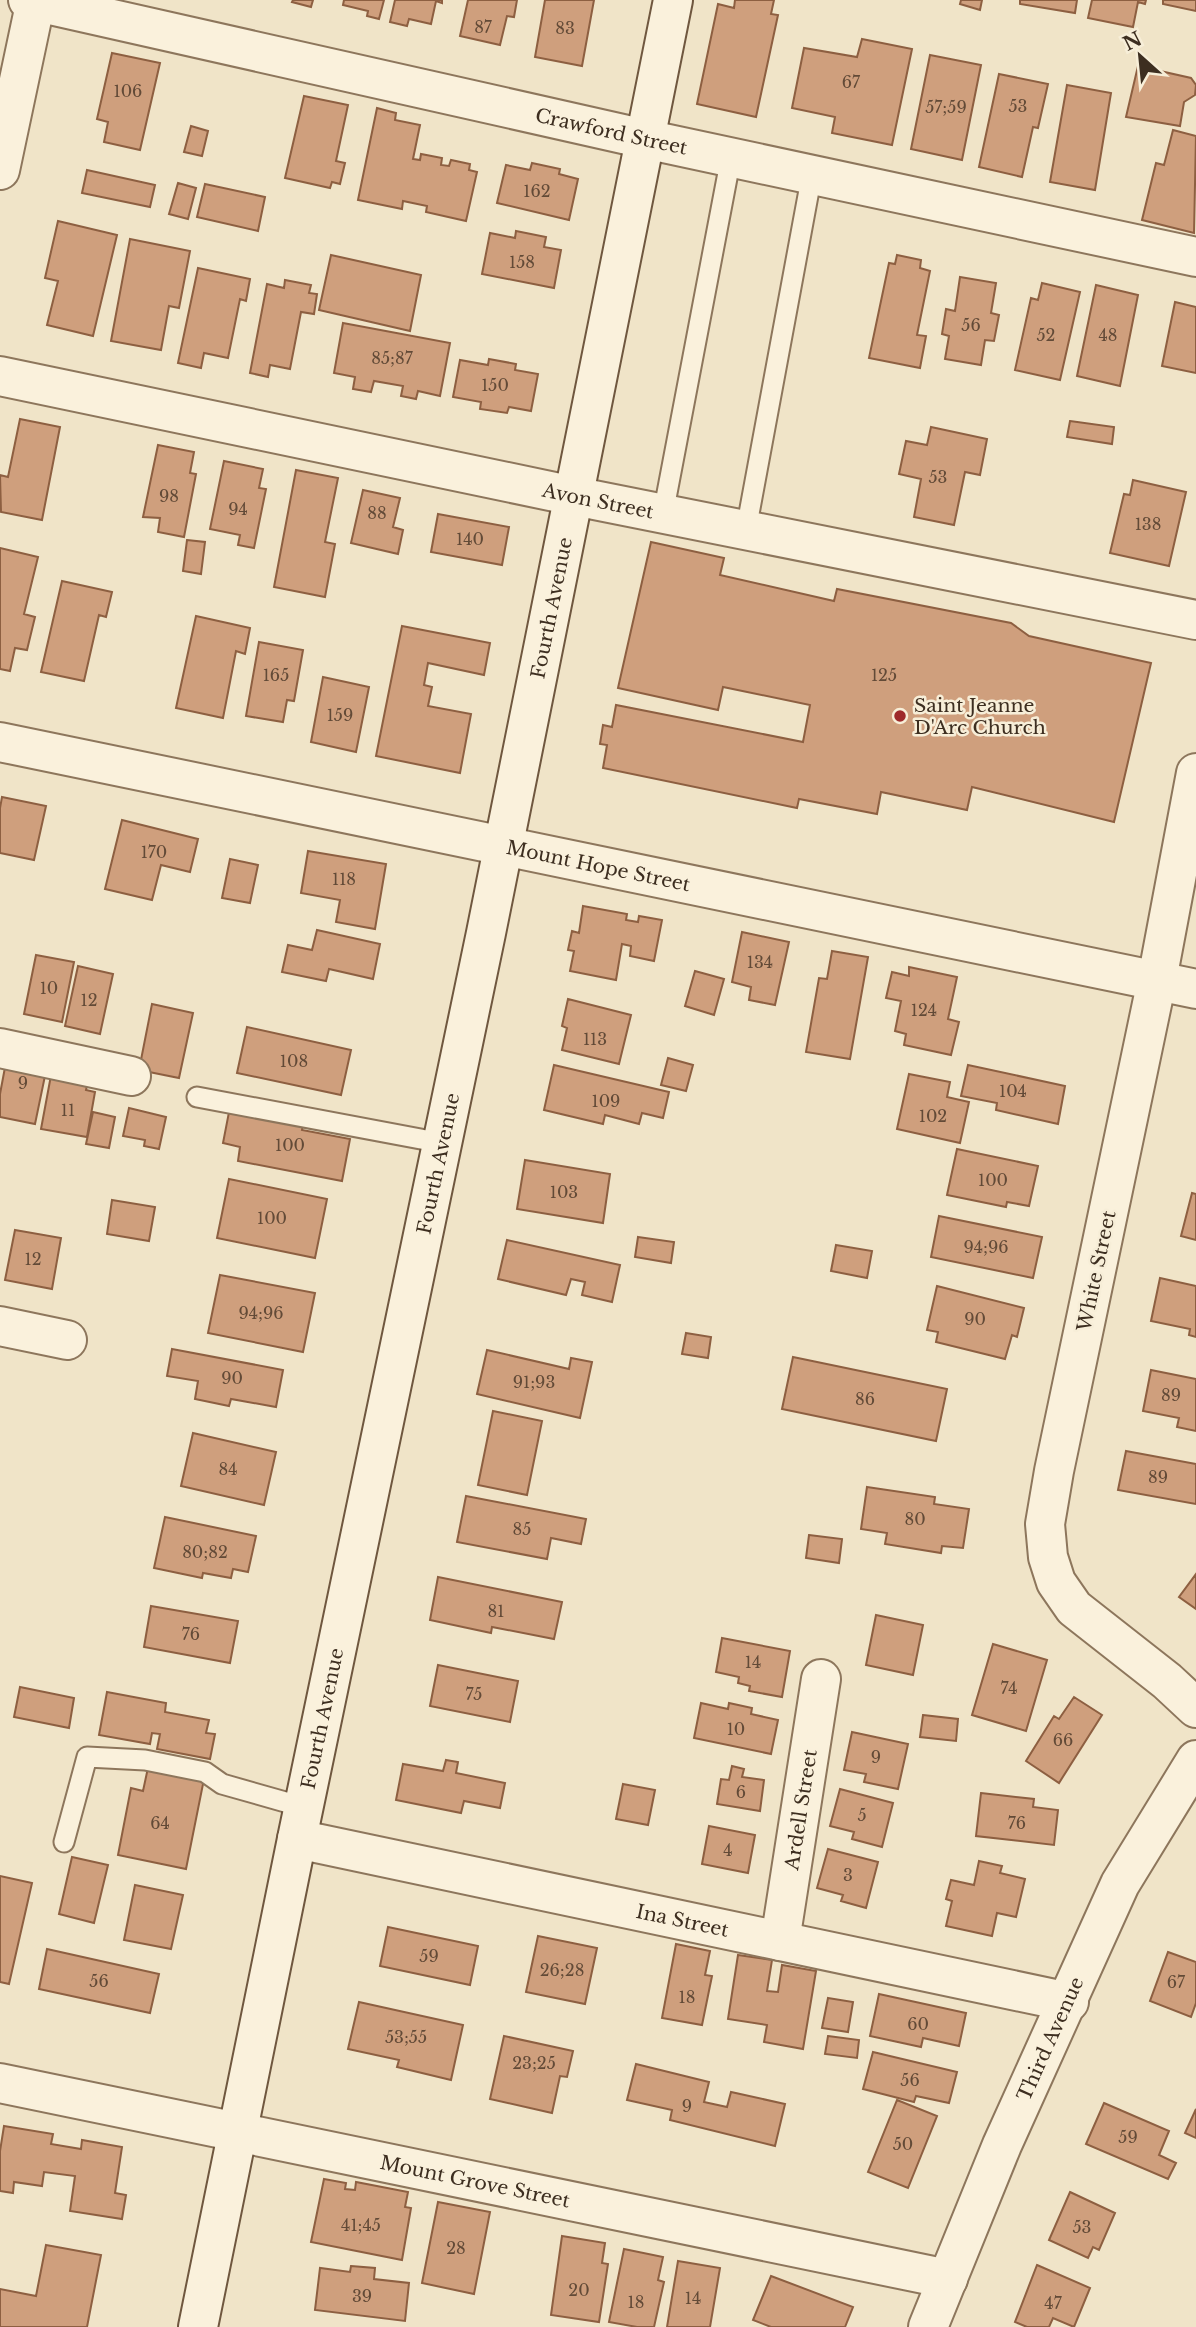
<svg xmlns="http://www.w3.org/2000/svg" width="1196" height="2327" font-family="'Libre Baskerville',serif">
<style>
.building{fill:#cf9f7d;stroke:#8d5f41;stroke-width:2}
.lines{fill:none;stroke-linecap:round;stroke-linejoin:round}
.lane-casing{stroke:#8d765c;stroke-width:23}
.street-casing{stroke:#8d765c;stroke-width:42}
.secondary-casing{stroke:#6f573f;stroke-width:42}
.lane{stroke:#faf1dc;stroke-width:19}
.street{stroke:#faf1dc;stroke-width:38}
.secondary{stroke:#faf1dc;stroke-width:38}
.poi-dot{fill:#9e2a2b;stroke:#f7eed8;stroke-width:2.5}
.labels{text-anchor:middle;stroke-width:5;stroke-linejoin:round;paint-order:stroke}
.number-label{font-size:16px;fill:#624a37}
.street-label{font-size:19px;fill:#3d2e20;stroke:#f7eed8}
.poi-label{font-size:19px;fill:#3d2e20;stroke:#f7eed8;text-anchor:start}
</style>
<rect width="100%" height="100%" fill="#f0e4c8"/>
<path class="building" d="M293 0H313L311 7 292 2Z
M344 0H384L379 19 367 16 368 11 343 5Z
M395 0H442V3L436 1 431 24 409 19 407 26 390 22Z
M468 0H517L514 17 507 16 500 45 460 36Z
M545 0H594L582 66 535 57Z
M735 0H774L771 14 778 15 756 117 697 104 718 4 734 8Z
M961 0H982L980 10 960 4Z
M1020 0H1077L1075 13 1020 4Z
M1092 0H1146L1145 4 1138 2 1133 27 1088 18Z
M1163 0H1196V11L1163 4Z
M862 39 912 49 892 145 832 133 835 117 792 108 804 48 857 57Z
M112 53 160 63 140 150 104 142 108 122 97 119Z
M930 55 981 65 962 160 911 149Z
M1138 66 1191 78 1196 85 1195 95 1184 102 1180 126 1126 117Z
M999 74 1048 84 1038 128 1033 127 1022 177 979 167Z
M1067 85 1111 93 1095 190 1050 182Z
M304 96 348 105 336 161 345 163 340 184 332 182 330 188 285 178Z
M377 108 396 113 395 120 420 125 413 159 420 160 421 154 442 158 441 165 449 166 451 160 470 164 469 170 477 172 466 221 426 212 427 206 403 201 402 209 358 200Z
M191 126 208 131 202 156 184 152Z
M1173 130 1196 136 1194 233 1142 220 1156 163 1164 165Z
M532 163 560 169 559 174 578 179 569 220 497 203 506 165 530 170Z
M87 170 155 185 150 207 82 193Z
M178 183 196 188 188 219 169 214Z
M205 184 265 197 258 231 197 217Z
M58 221 117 235 93 336 47 325 58 281 45 278Z
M516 231 546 237 544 247 561 250 554 288 482 274 490 233 515 238Z
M130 239 190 251 179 308 169 306 161 350 111 341Z
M331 255 421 275 410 331 319 310Z
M897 255 921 260 920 268 930 271 917 335 926 336 920 368 869 358 889 263 895 264Z
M198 268 250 279 246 301 240 299 228 358 204 353 201 368 178 363Z
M960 277 996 283 991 313 999 315 994 341 985 340 981 365 945 359 949 336 942 334 946 309 955 311Z
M285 280 311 285 309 293 317 294 314 314 301 312 290 369 270 365 268 377 250 373 267 284 284 288Z
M1042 283 1080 292 1060 380 1015 370 1031 298 1038 300Z
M1096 285 1138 295 1120 386 1077 376Z
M1175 302 1196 307V373L1162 366Z
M343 323 450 343 440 396 418 391 416 399 401 396 403 386 374 381 371 392 353 389 355 377 334 373Z
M489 359 516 364 515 370 538 374 531 411 509 407 507 413 480 409 481 402 453 397 460 360 488 365Z
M20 419 60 427 42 520 1 512 0 475 8 477Z
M1070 421 1114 427 1112 444 1067 437Z
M931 427 987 439 980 475 965 472 954 525 914 517 921 479 899 474 906 441 927 445Z
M158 445 194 452 190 473 196 474 184 537 158 532 160 518 143 517Z
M224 461 263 469 259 488 266 489 254 548 238 545 240 535 210 529Z
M296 470 338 478 325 542 335 544 325 597 274 587Z
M1133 480 1186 492 1169 566 1110 553 1124 494 1130 495Z
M363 490 400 498 393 527 403 530 398 554 351 543Z
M438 514 509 527 502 565 431 552Z
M187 540 205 542 201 574 183 571Z
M651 542 724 558 720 575 834 601 837 589 1011 623 1029 636 1151 663 1114 822 972 787 967 810 881 792 877 814 799 799 797 808 603 768 607 745 600 744 603 725 612 727 616 705 803 742 810 705 723 687 718 710 618 688Z
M0 548 38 557 24 614 35 617 27 650 15 648 10 671 0 669Z
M62 581 112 592 106 617 99 615 84 681 41 672Z
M196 616 250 628 245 654 236 651 223 718 176 708Z
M402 626 490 643 484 675 428 663 424 685 432 687 428 706 471 714 460 773 376 756Z
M259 642 303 650 294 701 287 700 283 722 246 716Z
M323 677 369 687 356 752 311 742Z
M2 797 46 806 34 860 0 853V808Z
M122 820 198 839 190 872 161 865 152 900 105 889Z
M308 851 386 864 375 929 336 922 340 900 301 893Z
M230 859 258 865 250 903 222 898Z
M583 906 627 914 626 920 638 922 639 916 662 920 654 961 630 956 631 946 622 944 616 980 570 971 574 951 568 950 572 931 579 933Z
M317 930 380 944 373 979 329 969 326 981 282 972 288 945 312 950Z
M742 932 789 942 775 1005 749 1000 751 987 732 982Z
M832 951 868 957 850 1059 806 1052 819 978 827 979Z
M36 955 74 962 62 1022 24 1014Z
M78 966 113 974 100 1034 65 1026Z
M909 967 957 977 948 1019 959 1022 951 1055 904 1045 906 1034 895 1031 901 1001 886 998 892 972 909 976Z
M695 971 724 979 714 1015 685 1006Z
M568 999 631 1015 619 1064 562 1050 567 1028 562 1026Z
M152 1004 193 1013 179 1078 139 1070Z
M247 1027 351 1050 341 1095 237 1073Z
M668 1058 693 1065 686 1091 661 1085Z
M6 1062 46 1071 35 1124 0 1117V1094Z
M554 1065 669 1092 663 1118 642 1113 639 1124 605 1115 603 1124 544 1110Z
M968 1065 1065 1086 1058 1124 996 1110 997 1103 961 1096Z
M52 1070 89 1077 86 1090 95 1092 87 1137 41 1129Z
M909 1074 950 1082 947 1097 969 1102 960 1143 897 1129Z
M129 1108 166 1117 159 1149 144 1146 145 1140 123 1136Z
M93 1112 115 1117 109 1148 86 1144Z
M229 1112 304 1120 302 1130 350 1139 342 1181 238 1161 240 1147 223 1143Z
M957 1149 1038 1166 1029 1206 1007 1202 1006 1207 947 1195Z
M525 1160 610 1174 603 1223 517 1209Z
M229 1179 327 1199 315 1258 217 1238Z
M1192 1193 1196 1194V1240L1181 1236Z
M112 1200 155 1207 149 1241 107 1234Z
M939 1216 1042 1237 1033 1278 931 1257Z
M15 1230 61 1238 52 1289 5 1280Z
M638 1237 674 1242 671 1263 635 1257Z
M507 1240 620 1265 612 1302 582 1295 585 1282 571 1279 566 1295 498 1279Z
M836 1245 872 1251 867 1278 831 1271Z
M220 1275 315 1293 303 1352 208 1333Z
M1160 1278 1196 1286V1337L1189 1335 1190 1329 1151 1321Z
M937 1286 1024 1308 1017 1337 1012 1335 1005 1359 936 1342 938 1332 927 1330Z
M686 1333 711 1337 708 1358 682 1354Z
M172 1349 283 1370 276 1407 231 1399 229 1406 195 1399 198 1381 167 1376Z
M487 1350 569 1369 571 1358 592 1362 580 1418 477 1394Z
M793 1357 947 1389 936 1441 782 1409Z
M1151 1370 1196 1379V1431L1177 1427 1179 1418 1143 1411Z
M493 1411 542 1421 527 1495 478 1485Z
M193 1433 276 1452 264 1505 181 1486Z
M1126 1451 1196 1464V1504L1118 1490Z
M867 1487 935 1497 934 1504 969 1509 963 1548 942 1546 941 1553 885 1544 887 1533 861 1529Z
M466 1496 586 1519 581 1544 551 1538 547 1559 457 1542Z
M165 1517 256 1536 248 1572 233 1569 231 1578 203 1573 202 1578 154 1568Z
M809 1535 842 1539 839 1563 806 1558Z
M1196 1574V1609L1179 1597Z
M438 1577 562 1602 554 1639 492 1627 491 1633 430 1620Z
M151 1606 238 1621 230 1663 144 1647Z
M876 1615 923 1625 913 1675 866 1665Z
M722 1638 790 1651 782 1697 749 1691 750 1686 738 1683 739 1677 716 1672Z
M993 1644 1047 1660 1026 1731 972 1715Z
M438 1665 518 1681 510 1722 430 1706Z
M20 1687 74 1698 69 1728 14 1717Z
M107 1692 166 1703 165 1712 209 1720 206 1733 215 1734 210 1759 157 1749 160 1734 152 1733 150 1744 99 1735Z
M1074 1697 1102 1715 1059 1783 1026 1761 1054 1716 1059 1719Z
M701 1703 728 1709 729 1703 752 1708 751 1714 778 1720 771 1754 694 1738Z
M923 1715 958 1719 956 1741 920 1737Z
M852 1732 908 1744 898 1789 864 1782 866 1774 844 1770Z
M446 1760 458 1762 456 1773 505 1783 500 1808 464 1801 461 1813 396 1800 403 1764 443 1771Z
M149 1763 205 1774 186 1869 118 1855 131 1788 143 1791Z
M732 1766 744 1769 742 1777 764 1780 760 1811 717 1804 721 1779 729 1780Z
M623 1784 655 1790 648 1825 616 1819Z
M840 1789 893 1803 882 1847 852 1839 854 1832 830 1826Z
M981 1793 1034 1799 1033 1807 1058 1810 1054 1845 976 1836Z
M709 1826 755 1835 748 1873 702 1864Z
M828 1849 878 1862 866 1908 841 1901 843 1895 817 1888Z
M72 1857 108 1865 94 1923 59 1914Z
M979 1861 1002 1866 1000 1873 1025 1879 1016 1917 997 1913 992 1936 946 1926 952 1901 946 1899 951 1880 974 1885Z
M0 1876 32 1883 9 1984 0 1982Z
M135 1885 183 1895 171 1949 124 1940Z
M388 1927 478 1946 470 1985 380 1966Z
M538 1936 597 1948 585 2004 526 1992Z
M676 1944 710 1951 705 1975 712 1976 702 2025 662 2018Z
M47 1949 159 1974 150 2013 39 1989Z
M1168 1952 1196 1962V2003L1191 2017 1150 2001Z
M738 1955 772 1960 767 1991 778 1992 782 1965 816 1971 803 2049 764 2042 767 2025 728 2019Z
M879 1994 966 2013 959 2046 923 2038 921 2047 870 2036Z
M828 1998 853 2002 848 2032 822 2028Z
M359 2002 463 2025 451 2080 397 2067 399 2060 348 2049Z
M504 2036 573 2051 567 2077 560 2076 552 2113 490 2099Z
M828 2036 859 2040 857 2058 825 2054Z
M873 2052 957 2072 949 2103 916 2096 914 2102 863 2089Z
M636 2064 709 2082 704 2102 727 2107 731 2092 785 2104 775 2146 670 2120 672 2110 627 2100Z
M897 2100 937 2116 908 2188 868 2172Z
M1104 2103 1169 2131 1159 2155 1176 2163 1168 2179 1086 2144Z
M1196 2109V2138L1185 2133Z
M4 2126 53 2134 51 2144 81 2149 82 2140 122 2147 115 2193 126 2195 122 2219 70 2211 75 2176 44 2172 42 2186 14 2182 13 2193 0 2191V2151Z
M324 2179 346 2183 345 2189 355 2190 356 2182 408 2192 405 2207 411 2208 402 2260 311 2242Z
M1070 2192 1115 2213 1099 2250 1093 2247 1088 2258 1049 2240Z
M438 2202 490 2212 474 2294 422 2283Z
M562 2236 605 2243 602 2263 608 2264 599 2322 551 2315Z
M46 2245 101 2255 87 2327H0V2289L36 2296Z
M624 2249 663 2257 658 2280 664 2282 654 2327H637L609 2322Z
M678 2261 720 2268 710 2327H667Z
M1037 2265 1090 2288 1074 2327 1053 2318 1049 2327H1027L1015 2322Z
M351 2266 375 2268 374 2279 409 2283 405 2321 315 2310 320 2268 350 2272Z
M771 2276 853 2307 845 2327H771L753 2320Z"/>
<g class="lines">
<g class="lane-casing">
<path id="lane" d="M663 514 731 157
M746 530 812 174
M197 1097 442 1143
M64 1842 87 1757 145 1760 205 1772 222 1784 303 1807"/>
</g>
<g class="street-casing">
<g id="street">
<path id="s1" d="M28 0 645 139 1196 257"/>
<path d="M0 170 36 0"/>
<path id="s2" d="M0 376 574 496 1196 620"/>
<path id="s3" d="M0 742 1196 989"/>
<path d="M1196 773 1157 980 1054 1471 1045 1524 1048 1557 1056 1582 1074 1608 1167 1681 1196 1708"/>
<path d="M0 1048 131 1076"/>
<path d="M0 1326 67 1340"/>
<path id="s4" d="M297 1839 1069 2002"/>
<path id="s5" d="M780 1941 821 1679"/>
<path id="s6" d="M0 2083 948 2279"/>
<path id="s7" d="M928 2327 1002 2145 1120 1884 1196 1760"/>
</g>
</g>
<g class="secondary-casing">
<g id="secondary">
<path id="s8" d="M198 2327 298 1834 486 933 673 0"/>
</g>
</g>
<use href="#lane" class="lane"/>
<use href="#street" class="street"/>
<use href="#secondary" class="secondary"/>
</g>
<circle class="poi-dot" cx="900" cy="716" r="7"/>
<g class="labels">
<g class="number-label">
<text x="483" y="33">87</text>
<text x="565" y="34">83</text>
<text x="851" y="88">67</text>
<text x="128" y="97">106</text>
<text x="1018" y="112">53</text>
<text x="946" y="113">57;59</text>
<text x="537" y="197">162</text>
<text x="522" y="268">158</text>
<text x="971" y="331">56</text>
<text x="1046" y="341">52</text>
<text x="1108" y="341">48</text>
<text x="392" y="364">85;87</text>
<text x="495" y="391">150</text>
<text x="938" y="483">53</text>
<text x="169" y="502">98</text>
<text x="238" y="515">94</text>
<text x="377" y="519">88</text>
<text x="1148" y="530">138</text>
<text x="470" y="545">140</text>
<text x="276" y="681">165</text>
<text x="884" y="681">125</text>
<text x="340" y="721">159</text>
<text x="154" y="858">170</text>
<text x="344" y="885">118</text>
<text x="760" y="968">134</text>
<text x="49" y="994">10</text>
<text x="89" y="1006">12</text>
<text x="924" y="1016">124</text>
<text x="595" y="1045">113</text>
<text x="294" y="1067">108</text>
<text x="23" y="1089">9</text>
<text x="1013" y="1097">104</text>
<text x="606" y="1107">109</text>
<text x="68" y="1116">11</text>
<text x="933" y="1122">102</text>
<text x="290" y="1151">100</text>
<text x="993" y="1186">100</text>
<text x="564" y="1198">103</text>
<text x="272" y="1224">100</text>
<text x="986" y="1253">94;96</text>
<text x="33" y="1265">12</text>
<text x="261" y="1319">94;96</text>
<text x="975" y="1325">90</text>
<text x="232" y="1384">90</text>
<text x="534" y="1388">91;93</text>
<text x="1171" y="1401">89</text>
<text x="865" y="1405">86</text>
<text x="228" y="1475">84</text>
<text x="1158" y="1483">89</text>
<text x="915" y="1525">80</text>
<text x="522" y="1535">85</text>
<text x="205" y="1558">80;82</text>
<text x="496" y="1617">81</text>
<text x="191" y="1640">76</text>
<text x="753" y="1668">14</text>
<text x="1009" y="1694">74</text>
<text x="474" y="1700">75</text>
<text x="736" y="1735">10</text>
<text x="1063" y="1746">66</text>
<text x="876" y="1763">9</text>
<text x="741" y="1798">6</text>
<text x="862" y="1821">5</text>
<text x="160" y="1829">64</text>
<text x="1017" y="1829">76</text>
<text x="728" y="1856">4</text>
<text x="848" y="1881">3</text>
<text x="429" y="1962">59</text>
<text x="562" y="1976">26;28</text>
<text x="99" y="1987">56</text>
<text x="1176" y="1988">67</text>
<text x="687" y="2003">18</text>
<text x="918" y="2030">60</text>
<text x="406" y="2043">53;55</text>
<text x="534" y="2069">23;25</text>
<text x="910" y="2086">56</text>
<text x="687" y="2112">9</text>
<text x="1128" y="2143">59</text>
<text x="903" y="2150">50</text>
<text x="361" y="2231">41;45</text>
<text x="1082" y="2233">53</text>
<text x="456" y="2254">28</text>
<text x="579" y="2296">20</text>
<text x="362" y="2302">39</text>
<text x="693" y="2304">14</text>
<text x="636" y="2308">18</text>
<text x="1053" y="2309">47</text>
</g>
<g class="street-label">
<text dy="7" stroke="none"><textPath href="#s1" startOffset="598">Crawford Street</textPath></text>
<text dy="7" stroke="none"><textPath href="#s2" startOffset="611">Avon Street</textPath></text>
<text dy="7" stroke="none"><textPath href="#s8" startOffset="1755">Fourth Avenue</textPath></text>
<text dy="7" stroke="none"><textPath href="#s3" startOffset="611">Mount Hope Street</textPath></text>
<text dy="7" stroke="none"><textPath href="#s8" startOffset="1188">Fourth Avenue</textPath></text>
<text transform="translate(1096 1271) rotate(-78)" y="7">White Street</text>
<text dy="7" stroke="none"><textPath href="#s8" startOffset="621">Fourth Avenue</textPath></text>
<text dy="7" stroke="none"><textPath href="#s5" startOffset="133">Ardell Street</textPath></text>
<text dy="7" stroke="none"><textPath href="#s4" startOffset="394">Ina Street</textPath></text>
<text dy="7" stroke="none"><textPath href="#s7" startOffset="313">Third Avenue</textPath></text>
<text dy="7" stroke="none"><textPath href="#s6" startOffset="485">Mount Grove Street</textPath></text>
</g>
<g class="poi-label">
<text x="914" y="712">Saint Jeanne<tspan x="914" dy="22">D'Arc Church</tspan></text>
</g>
</g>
<g transform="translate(1140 56) rotate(333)" stroke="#f7eed8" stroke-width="5" paint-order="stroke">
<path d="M0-5L12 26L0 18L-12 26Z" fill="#3d2e20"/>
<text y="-10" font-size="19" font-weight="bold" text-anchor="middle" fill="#3d2e20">N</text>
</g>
</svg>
